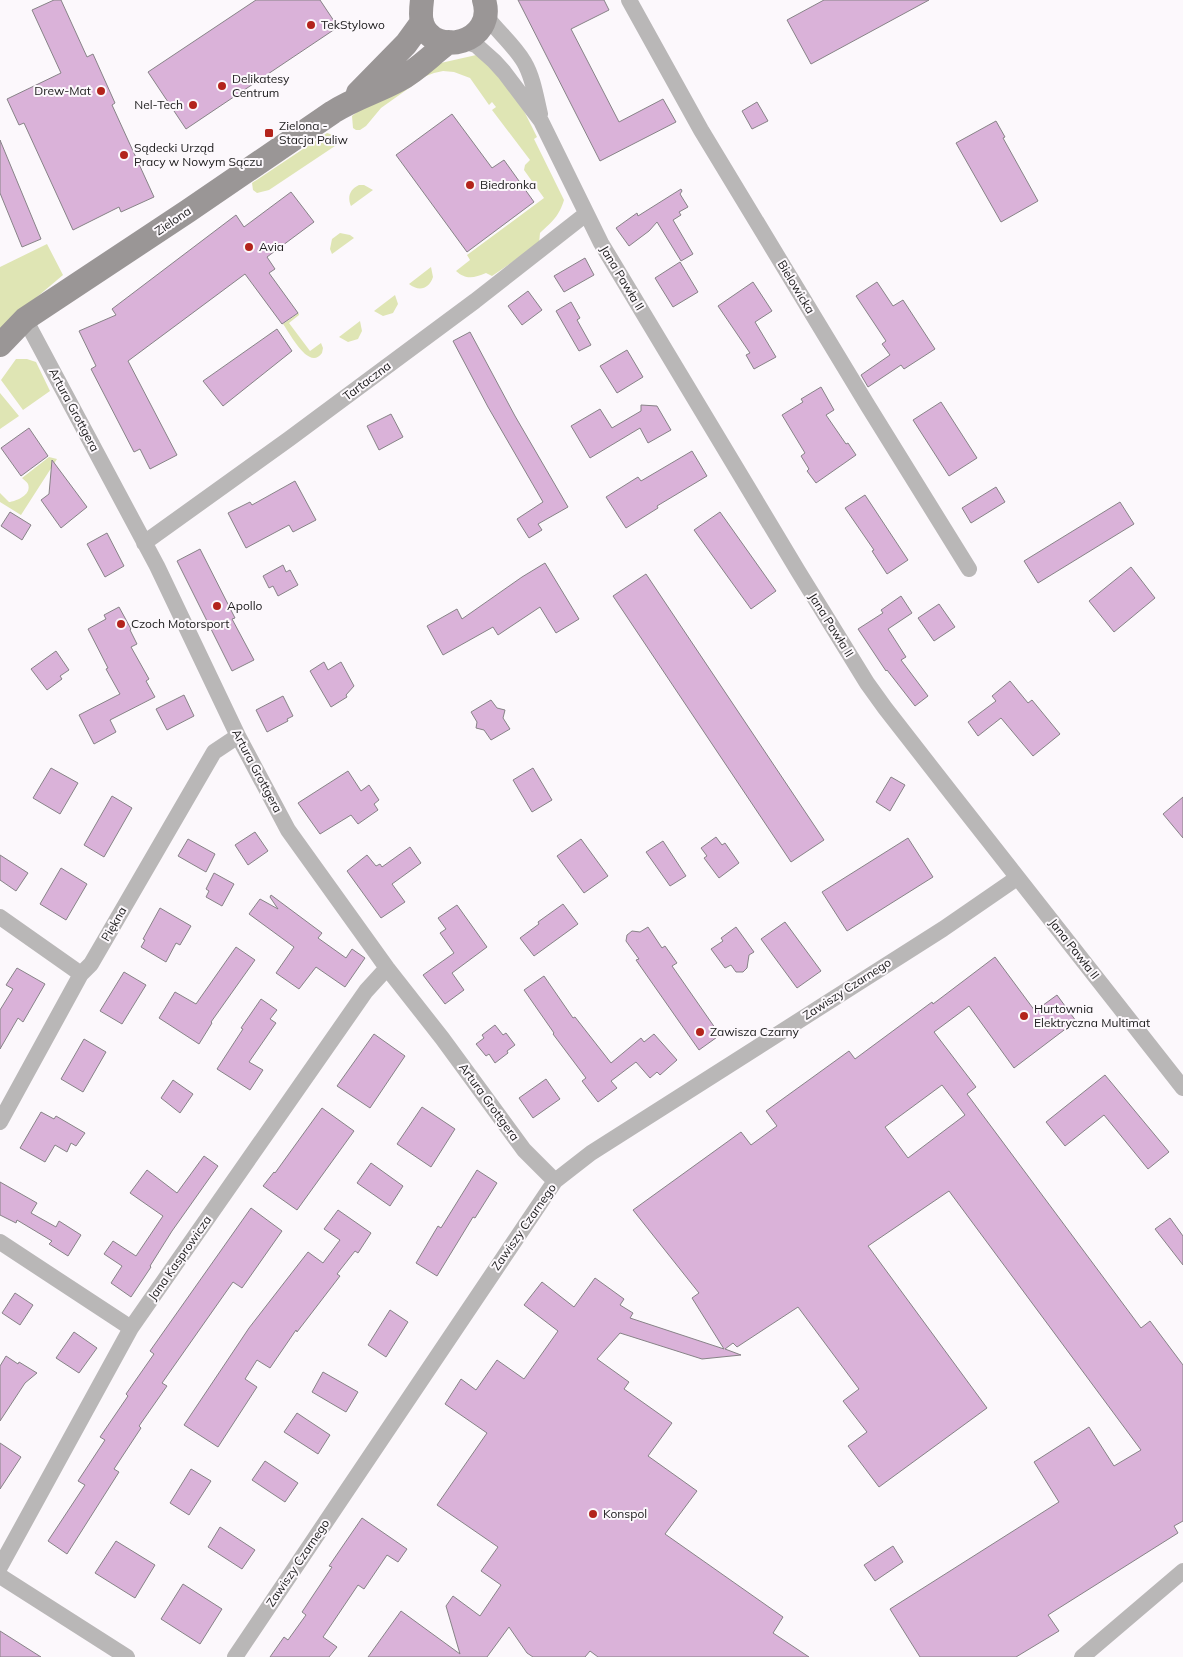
<svg xmlns="http://www.w3.org/2000/svg" width="1183" height="1657" font-family="Mulish,sans-serif">
<style>
.green{fill:#dfe5b4}
.building{fill:#dab2d9;stroke:#878387;fill-rule:evenodd}
.lines{fill:none;stroke-linecap:round;stroke-linejoin:round}
.street{stroke:#b9b7b7;stroke-width:16}
.secondary{stroke:#9a9696;stroke-width:24}
.poi-dot{fill:#b3241c;stroke:#fcf8fc;stroke-width:2}
.labels{text-anchor:middle;stroke-width:4;stroke-linejoin:round;paint-order:stroke}
.poi-label{font-size:12px;fill:#212021;stroke:#fcf8fc;text-anchor:start}
.street-label{font-size:12px;fill:#212021;stroke:#fcf8fc}
</style>
<rect width="100%" height="100%" fill="#fcf8fc"/>
<path class="green" d="M494 51 537 137 534 139 564 200C559 216 553 221 540 233L539 244 492 276 486 273C474 278 466 280 456 271L470 260 467 255 544 198 524 170 525 165 530 160 492 110 496 107 492 102 489 105 470 78 454 72 443 71 434 73 426 76 381 108 366 126 360 130H356L353 128 352 116 373 100 423 67Z
M327 133 336 136 339 139 338 144 269 190 257 193 253 190 252 183Z
M359 185H364L373 190 351 206C347 197 350 189 359 185Z
M340 233 350 235 354 238 332 254 330 249 332 239Z
M47 244 63 275 11 319 0 334V267Z
M431 267 433 277C429 289 419 292 409 284Z
M395 295 398 304 393 313 383 316 374 311Z
M299 313V315L289 323 310 351 321 343 323 348 322 353C309 371 291 335 283 324Z
M360 321 362 331 358 339 348 342 339 337Z
M16 359H27L36 362 50 391 23 410 1 380Z
M0 393 19 416 0 429Z
M49 457 57 459 21 515 0 502V493L9 502C16 501 32 495 28 484 27 482 24 480 22 478Z"/>
<path class="building" d="M54 0H61L87 57 93 54 115 103 112 105 154 197 121 212 119 207 73 230 24 123 19 125 7 99 61 73 32 10Z
M256 0H320L338 27 186 129 148 72Z
M518 0H604L609 10 571 29 619 122 663 99 676 122 600 161Z
M824 0H929L811 64 787 20Z
M757 102 768 121 752 129 742 111Z
M452 114 492 168 504 160 534 202 467 252 396 155Z
M996 121 1005 137 1003 138 1038 201 1001 222 956 143Z
M0 140 41 239 22 247 0 193Z
M681 189 682 191 680 194 688 207 679 212 681 215 673 220 693 254 681 261 657 222 649 231 629 246 616 228 637 213 638 216Z
M291 192 314 222 267 257 275 269 269 273 298 313 282 324 245 274 128 361 177 455 150 469 140 449 134 452 91 369 96 366 79 331 116 315 112 309 236 215 244 227Z
M585 258 594 275 564 292 554 276Z
M680 262 698 292 673 307 655 278Z
M753 282 772 311 755 322 776 357 754 369 746 355 750 353 718 306Z
M877 282 893 306 903 300 935 349 904 369 901 365 868 387 861 375 890 355 882 344 886 341 856 296Z
M528 291 542 310 522 325 508 306Z
M571 302 580 318 577 320 591 345 579 351 556 311Z
M277 329 292 351 223 406 203 381Z
M470 332 515 416 568 507 538 524 542 530 529 538 517 519 543 502 488 407 453 341Z
M627 350 643 377 617 393 600 366Z
M821 387 834 410 826 415 846 444 848 443 856 455 816 483 807 471 809 469 801 456 805 453 782 415 803 402 801 399Z
M941 402 977 458 949 476 913 420Z
M641 405 657 406 671 430 648 443 640 428 590 458 571 426 600 409 612 428 641 411Z
M391 414 403 437 379 450 367 426Z
M29 428 48 456 21 476 1 448Z
M692 451 707 476 657 506 658 508 626 528 606 497 638 477 641 481Z
M52 460 87 507 61 528 41 500 49 494Z
M295 481 316 520 293 532 289 525 246 548 228 513 250 502 252 505Z
M996 487 1005 502 971 523 962 508Z
M865 495 908 560 887 574 872 551 874 550 845 508Z
M1120 502 1134 524 1038 583 1024 561Z
M10 512 31 525 22 540 1 526Z
M720 512 776 591 751 609 694 530Z
M107 533 124 566 105 577 87 544Z
M200 549 235 618 232 619 254 660 232 671 177 561Z
M545 563 579 619 556 633 540 607 498 635 493 627 443 655 427 626 457 609 462 619 522 577Z
M283 565 286 572 290 570 298 585 278 596 273 586 269 588 263 576Z
M1131 567 1155 598 1114 632 1089 601Z
M646 574 824 840 791 862 613 596Z
M901 596 912 613 888 629 906 657 901 660 928 696 915 706 887 670 886 671 858 629 883 613 881 610Z
M939 604 955 627 934 641 918 618Z
M119 607 131 629 130 630 137 644 131 647 149 679 146 681 155 697 110 720 116 732 94 744 79 715 120 694 106 669 108 668 88 629 106 619 104 615Z
M56 651 69 670 60 676 62 679 47 690 31 669Z
M324 662 328 670 341 662 354 686 346 695 347 697 331 707 310 671Z
M1010 681 1028 703 1032 700 1060 734 1033 756 1001 718 978 736 968 722 996 701 992 696Z
M184 695 194 716 167 730 156 709Z
M283 696 293 716 287 719 288 721 267 732 256 710Z
M491 700 497 708 505 710 503 718 510 729 491 740 484 730 476 728 477 722 471 712Z
M51 768 78 783 60 814 33 798Z
M533 768 552 800 532 812 513 780Z
M348 771 361 791 369 785 379 800 374 804 378 810 358 824 351 815 320 834 298 803Z
M891 777 905 785 890 811 876 802Z
M112 796 132 808 104 857 84 845Z
M1183 797V838L1163 814Z
M255 832 268 851 248 865 235 845Z
M716 837 722 845 725 843 739 863 719 878 704 858 707 856 701 848Z
M908 838 933 877 847 931 822 892Z
M188 839 215 854 206 872 178 856Z
M581 839 608 876 584 893 557 856Z
M663 841 686 876 670 886 646 852Z
M410 847 421 863 392 884 405 902 381 918 347 871 367 855 376 866 380 864 382 867Z
M0 855 28 873 16 891 0 880Z
M61 868 87 884 66 920 40 904Z
M214 873 234 884 222 906 206 897 209 891 206 889Z
M271 895 322 933 318 938 346 958 352 949 365 958 345 987 316 967 299 989 276 973 294 947 249 914 260 899 278 909 270 897Z
M563 904 578 924 534 956 520 938 539 924 538 922Z
M457 905 487 947 452 973 464 990 445 1004 423 975 454 953 440 933 446 929 438 918Z
M160 908 191 926 180 945 176 943 166 962 141 947 145 940 143 939Z
M785 922 821 971 797 988 761 939Z
M648 927 662 948 665 946 677 963 672 966 720 1035 699 1050 636 960 639 959 626 941 627 935 632 931 640 932Z
M736 927 754 952 749 955 747 968 743 972H736L731 965 725 968 711 949 723 941 721 938Z
M236 947 255 960 211 1022 212 1023 199 1044 159 1018 175 992 196 1004Z
M995 957 1035 1011 1057 995 1076 1021 1014 1068 969 1006 934 1032 976 1087 967 1094 1141 1328 1150 1321 1183 1365V1521L1174 1526 1178 1533 1048 1615 1059 1631 1016 1657H920L890 1609 1059 1502 1034 1462 1089 1427 1114 1466 1141 1450 949 1191 868 1246 987 1408 879 1487 848 1446 867 1432 843 1401 859 1389 798 1307 737 1347 733 1343 725 1349 741 1355 702 1359 620 1333 597 1359 629 1382 624 1389 672 1423 648 1456 697 1491 665 1534 783 1617 773 1633 809 1657H598L590 1651 585 1657H533L527 1653 509 1627 487 1657H368L401 1611 460 1654 446 1606 453 1596 480 1616 501 1585 481 1571 498 1547 437 1505 487 1433 445 1404 461 1379 476 1390 497 1360 524 1379 558 1331 524 1305 542 1282 574 1307 595 1278 624 1299 620 1305 633 1313 630 1318 724 1349 692 1298 699 1293 633 1210 741 1132 751 1145 777 1126 766 1111 849 1051 855 1059 932 1002 933 1004ZM942 1085 965 1115 908 1158 885 1127Z
M17 968 45 984 23 1022 18 1018 0 1049V1010L13 989 6 985Z
M124 972 146 985 122 1024 100 1011Z
M544 976 573 1018 575 1017 611 1063 641 1038 644 1042 654 1034 677 1060 660 1075 657 1072 650 1078 636 1062 611 1081 617 1088 598 1102 582 1081 586 1078 553 1034 554 1033 524 990Z
M261 999 277 1010 270 1019 276 1023 249 1062 263 1070 250 1090 217 1069 243 1029 241 1028Z
M495 1025 503 1035 506 1033 515 1045 507 1051 508 1053 495 1063 489 1054 486 1056 476 1044 484 1038 482 1035Z
M374 1034 405 1056 370 1108 337 1086Z
M84 1039 106 1052 83 1092 61 1079Z
M1105 1075 1169 1152 1148 1169 1104 1115 1065 1146 1046 1122Z
M546 1079 560 1099 533 1118 519 1098Z
M173 1080 193 1094 180 1113 161 1098Z
M422 1107 455 1129 431 1167 397 1144Z
M322 1108 354 1131 297 1210 263 1186 274 1172 275 1173Z
M41 1112 54 1119 56 1116 85 1133 76 1146 71 1143 67 1152 55 1145 45 1162 20 1148Z
M204 1156 218 1166 172 1231 150 1266 151 1267 131 1297 111 1283 122 1266 104 1254 113 1241 136 1256 163 1216 130 1193 147 1170 177 1193Z
M371 1163 403 1186 390 1206 357 1183Z
M477 1170 497 1183 475 1218 473 1217 437 1276 416 1263 438 1226 441 1228Z
M0 1182 37 1203 31 1213 56 1227 59 1221 81 1235 68 1256 49 1244 52 1241 17 1220 16 1223 0 1215Z
M251 1208 282 1231 242 1288 233 1282 162 1383 167 1386 139 1426 141 1428 114 1469 119 1472 67 1554 48 1541 85 1485 78 1481 105 1440 100 1437 128 1396 126 1394 154 1354 150 1351Z
M338 1210 371 1233 358 1253 355 1251 337 1274 340 1276 297 1332 296 1330 270 1368 257 1360 245 1379 257 1387 218 1447 184 1425 249 1328 308 1252 323 1263 340 1240 324 1229Z
M1170 1218 1183 1236V1265L1155 1229Z
M15 1293 33 1305 20 1325 2 1313Z
M390 1310 408 1322 386 1357 368 1345Z
M74 1332 97 1348 79 1373 56 1358Z
M6 1356 18 1364 19 1362 37 1373 25 1383 0 1421V1366Z
M323 1372 358 1392 346 1412 312 1392Z
M297 1413 330 1435 318 1454 284 1432Z
M0 1443 21 1457 0 1489Z
M265 1461 298 1483 285 1502 252 1480Z
M191 1469 211 1481 189 1515 170 1503Z
M362 1518 407 1549 398 1562 387 1555 364 1589 358 1585 323 1637 337 1647 329 1657H270L284 1637 288 1640 306 1615 302 1612 332 1567 329 1566Z
M220 1527 255 1550 242 1569 208 1547Z
M116 1541 155 1565 135 1598 95 1573Z
M893 1546 903 1562 875 1581 864 1565Z
M183 1584 222 1609 200 1644 161 1619Z
M0 1631 41 1657H0Z"/>
<g class="lines">
<path class="street" d="M629 0 701 130 868 406 969 569
M486 16C498 32 514 45 524 62 533 77 536 97 540 114
M463 41 476 45 494 61 504 72 541 121 601 243 798 571 867 683 885 708 952 794 1183 1088
M25 319 157 566 238 736 288 830 387 968 442 1038 524 1150 555 1181
M144 543 289 439 475 301 586 214
M0 917 81 974
M0 1122 81 974 91 964 214 752 238 736
M0 1242 131 1328
M0 1567 131 1328 366 991 387 968
M0 1576 127 1657
M235 1657 555 1181 591 1153 943 929 1017 878
M1082 1657 1183 1571"/>
<path class="secondary" d="M422 0C421 8 420 16 422 23 434 59 497 42 484 0
M358 93 406 44 422 22
M0 345 25 319 188 211 333 112C355 98 377 92 399 80 418 70 432 54 449 42"/>
</g>
<g class="poi-dot">
<circle cx="311" cy="25" r="5"/>
<circle cx="222" cy="86" r="5"/>
<circle cx="101" cy="91" r="5"/>
<circle cx="193" cy="105" r="5"/>
<rect x="264" y="128" width="10" height="10" rx="2.5"/>
<circle cx="124" cy="155" r="5"/>
<circle cx="470" cy="185" r="5"/>
<circle cx="249" cy="247" r="5"/>
<circle cx="217" cy="606" r="5"/>
<circle cx="121" cy="624" r="5"/>
<circle cx="1024" cy="1016" r="5"/>
<circle cx="700" cy="1032" r="5"/>
<circle cx="593" cy="1514" r="5"/>
</g>
<g class="labels">
<g class="poi-label">
<text x="321" y="29">TekStylowo</text>
<text x="232" y="83">Delikatesy<tspan x="232" dy="14">Centrum</tspan></text>
<text x="91" y="95" text-anchor="end">Drew-Mat</text>
<text x="183" y="109" text-anchor="end">Nel-Tech</text>
<text x="279" y="130">Zielona -<tspan x="279" dy="14">Stacja Paliw</tspan></text>
<text x="134" y="152">Sądecki Urząd<tspan x="134" dy="14">Pracy w Nowym Sączu</tspan></text>
<text x="480" y="189">Biedronka</text>
<text x="259" y="251">Avia</text>
<text x="227" y="610">Apollo</text>
<text x="131" y="628">Czoch Motorsport</text>
<text x="1034" y="1013">Hurtownia<tspan x="1034" dy="14">Elektryczna Multimat</tspan></text>
<text x="710" y="1036">Zawisza Czarny</text>
<text x="603" y="1518">Konspol</text>
</g>
<g class="street-label">
<text transform="translate(173 221) rotate(-34)" y="4">Zielona</text>
<text transform="translate(622 278) rotate(59)" y="4">Jana Pawła II</text>
<text transform="translate(796 287) rotate(59)" y="4">Bielowicka</text>
<text transform="translate(367 381) rotate(-37)" y="4">Tartaczna</text>
<text transform="translate(74 410) rotate(62)" y="4">Artura Grottgera</text>
<text transform="translate(831 625) rotate(58)" y="4">Jana Pawła II</text>
<text transform="translate(257 771) rotate(62)" y="4">Artura Grottgera</text>
<text transform="translate(114 924) rotate(-60)" y="4">Piękna</text>
<text transform="translate(1074 949) rotate(52)" y="4">Jana Pawła II</text>
<text transform="translate(847 989) rotate(-33)" y="4">Zawiszy Czarnego</text>
<text transform="translate(489 1102) rotate(54)" y="4">Artura Grottgera</text>
<text transform="translate(524 1227) rotate(-55)" y="4">Zawiszy Czarnego</text>
<text transform="translate(180 1258) rotate(-55)" y="4">Jana Kasprowicza</text>
<text transform="translate(298 1563) rotate(-56)" y="4">Zawiszy Czarnego</text>
</g>
</g>
</svg>
